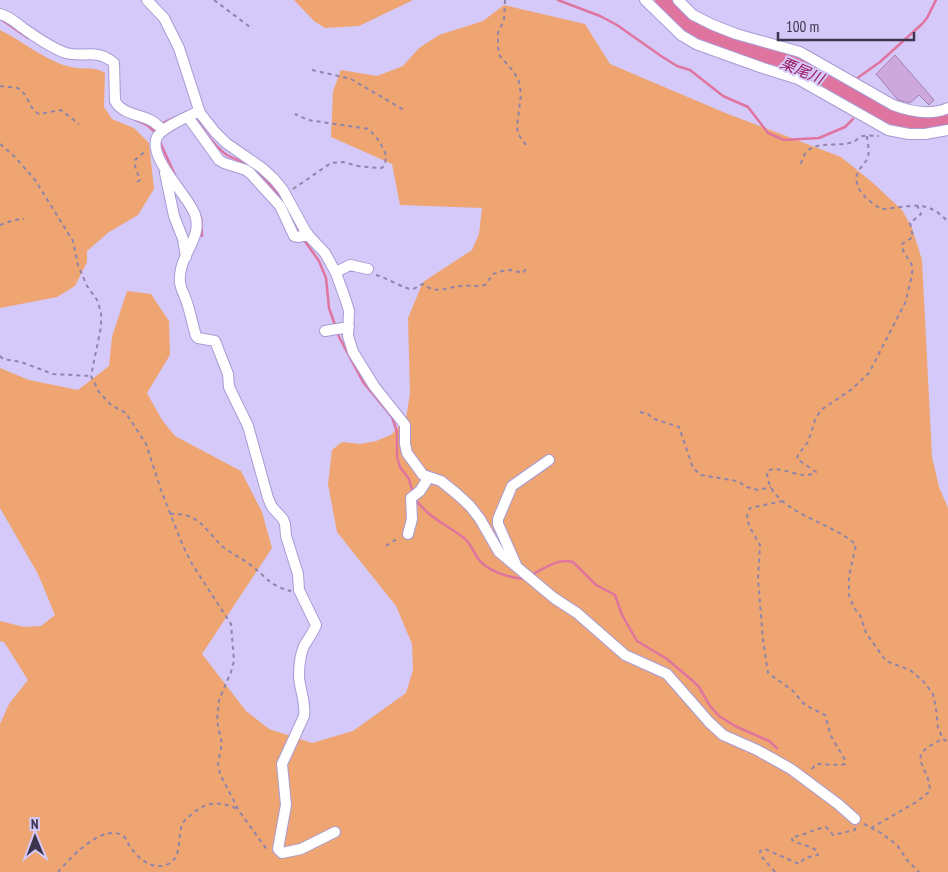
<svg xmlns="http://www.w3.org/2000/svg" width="948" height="872" font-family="'PT Sans Narrow','Noto Sans JP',sans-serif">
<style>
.green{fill:#eea571}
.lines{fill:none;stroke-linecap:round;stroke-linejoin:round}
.stream{stroke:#df749f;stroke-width:2.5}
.river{stroke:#df749f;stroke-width:16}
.building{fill:#cda8dd;stroke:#a581b3}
.minor-casing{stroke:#a99ad4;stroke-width:12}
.path{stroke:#8f85aa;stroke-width:2;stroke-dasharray:4 4;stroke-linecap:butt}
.minor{stroke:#fff;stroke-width:10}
.labels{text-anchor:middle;stroke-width:4;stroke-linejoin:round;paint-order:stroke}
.water-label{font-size:15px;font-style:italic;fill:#991759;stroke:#d5c9f9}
</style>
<rect width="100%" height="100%" fill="#d5c9f9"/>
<path class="green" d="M294 0H413L359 26 325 28 314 21Z
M504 5 585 24 610 64 723 112 841 157 873 183 902 210 912 228 922 260 932 457 939 487 948 508V872H0V724L9 704 28 680 4 642 0 641V621L24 627 41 626 55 615 38 574 0 508V368L29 380 78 390 109 366 112 337 127 291 151 294 169 321 170 355 147 393 162 420 175 436 241 471 262 512 272 548 202 654 246 711 269 729 312 743 353 731 406 693 413 670 412 644 396 606 337 532 328 484 332 450 342 442 360 444 376 441 391 435 406 419 410 393 408 318 423 282 472 250 479 234 482 208 400 205 392 164 331 137 333 91 341 70 377 76 403 66 419 48 439 35 483 21Z
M0 30C23 41 45 61 71 67 82 70 95 66 105 73L104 107 112 119 134 128 149 143 154 189 138 215 109 232 87 251V262L75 286 57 297 0 308Z"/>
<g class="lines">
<path class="stream" d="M558 0 600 16 617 25 661 56 677 66 690 70 723 96 748 107 768 133 784 140 819 138 845 127 853 119
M2 20 28 38
M856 79 880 62 922 24 927 18 936 0
M134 119 147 125 156 133
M197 120C205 132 215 147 227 155 236 160 247 163 254 169 275 185 287 209 299 231
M163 123 174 118
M160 142 175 175
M199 213 201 218 202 236
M304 240 319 261 326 278 329 308 335 325
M337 333 363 382 392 417 397 432V457L400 467 409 479 413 493
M415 499C430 519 446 524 464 538 470 542 473 551 477 557 486 571 509 578 525 579
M533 574C545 568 558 558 573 562L596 585 615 595 622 615 637 641 667 659 694 682 699 687 710 706 719 716 735 726 769 741 777 748"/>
<path class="river" d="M663 0 690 26 722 42 746 50 778 58 804 69 904 123 942 122 948 120"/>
</g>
<path class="building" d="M895 55 934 100 929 105 919 95 910 103 898 100 876 74Z"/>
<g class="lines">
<g class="minor-casing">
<path id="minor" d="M147 0 164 18 179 48 200 113 215 132 226 143 262 168 274 179 283 190 307 234 325 253 336 273 346 301 349 311 348 336 353 352 374 386 405 425V444L407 453 423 475 441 481 457 494 470 506 480 519 499 552 554 598 577 613 625 655 667 674 709 722 723 735 757 750 791 769 838 804 855 819
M645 0 681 35 696 44 763 68 798 79 888 130 909 134H925L948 130
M678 0 693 15 713 25 736 34 800 52 893 105C909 111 931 116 948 108
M0 14C9 16 15 22 23 28 36 37 51 48 66 53 84 58 97 48 114 63L115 101C122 114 138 114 150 120 155 122 159 127 164 130
M199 111C188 117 163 126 157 137 147 158 189 196 195 215 202 235 185 250 181 269 177 288 184 290 188 306 191 316 193 326 196 336L198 338 215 341 228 374 229 387 248 426 268 498 272 507 283 519 285 524 286 536 298 574 299 590 316 625C313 633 308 639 304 646 300 655 299 667 299 677 300 690 306 703 304 716L282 764 286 805 278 849 282 853 301 849 335 832
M188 117 219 160 224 163 246 170 251 174 280 206 294 236 299 237 308 234
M165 173 174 216 183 239 186 257
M336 272 350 265 368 269
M325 331 349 327
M408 534 412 519 411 498 420 491 429 477
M517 567 498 524V519L512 486 549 460"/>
</g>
<path class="path" d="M214 0 250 27
M505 0 504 20 498 33V48L500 56 514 72 519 82 521 94 517 127 518 134 526 145
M312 70 351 79 404 110
M0 86C5 87 12 87 17 88 28 92 27 107 39 114L61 110 79 124
M867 136C867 142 870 150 868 156 867 162 861 166 858 172 851 189 870 202 881 209 909 208 926 197 948 222
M0 144 15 157 35 180 73 241 78 265 87 286 97 300 101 312V327L91 376 99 392 111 405 126 413 146 444 161 490 183 546 192 564 231 624 234 661 231 672 219 700 218 711 217 721 222 744 218 763 220 774 239 811 268 851
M801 164C807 136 833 149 853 142 856 141 859 137 863 136 867 135 874 136 879 136
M137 182 140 180 135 166V160L147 150
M293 189 331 163 343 162 358 166 378 168H382L385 164 386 157 385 152 379 141 369 129 308 120 295 114
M917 205 921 214 910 223 913 237 902 244C902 253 909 258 912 266 914 273 907 292 906 301L869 373 852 389 821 410 815 420 808 442 798 455 797 459 816 472C801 482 783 464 767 471 767 512 832 521 856 545L849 576V595L854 608 860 615 866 633 886 661 910 670 923 681 933 694 936 708 938 728 943 739 948 742
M0 225 14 220 24 219
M376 275C385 277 406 290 413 289 417 288 419 285 423 284 437 295 446 287 461 286 469 285 477 287 485 285L493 274 502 271 511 270 523 273 528 266
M0 356 3 359 21 362 53 374 91 376
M640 412 648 414 654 419 679 427 693 468 701 475 737 481 747 487 758 490 771 487
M783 501 750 508 747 516 749 526 760 545 758 578 763 640 768 673 792 690 805 705 825 715 831 736 845 760V764L841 765 816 764 812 769 813 773
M170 514C199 512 205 530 223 547 232 554 243 559 252 566 267 578 270 586 291 591
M386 546 395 540 400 538
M864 824 881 833 897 845 907 860 919 872
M871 828 918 801 930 791C929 762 902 758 943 739
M58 872C69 859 103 822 123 836 126 838 127 841 129 845 137 857 150 870 166 865 183 859 177 838 182 825 184 820 188 817 192 814 207 801 220 801 238 809
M775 872 762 857 760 851 765 849 799 864 805 858 818 855 817 851C810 845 800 845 792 840V837C804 836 813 829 826 827L833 835 855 830V827"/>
<use href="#minor" class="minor"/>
</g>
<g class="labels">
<g class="water-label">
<text transform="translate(802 71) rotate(23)" y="5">栗尾川</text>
</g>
</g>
<g transform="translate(35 837) rotate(359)" stroke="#d5c9f9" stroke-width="4" paint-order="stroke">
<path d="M0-4L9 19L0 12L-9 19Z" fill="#3c354d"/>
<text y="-8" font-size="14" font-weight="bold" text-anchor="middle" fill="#3c354d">N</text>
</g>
<path d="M778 32v8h136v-8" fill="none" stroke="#3c354d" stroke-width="2.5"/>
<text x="786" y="32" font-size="15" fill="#3c354d" stroke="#d5c9f9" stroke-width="4" paint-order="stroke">100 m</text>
</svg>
